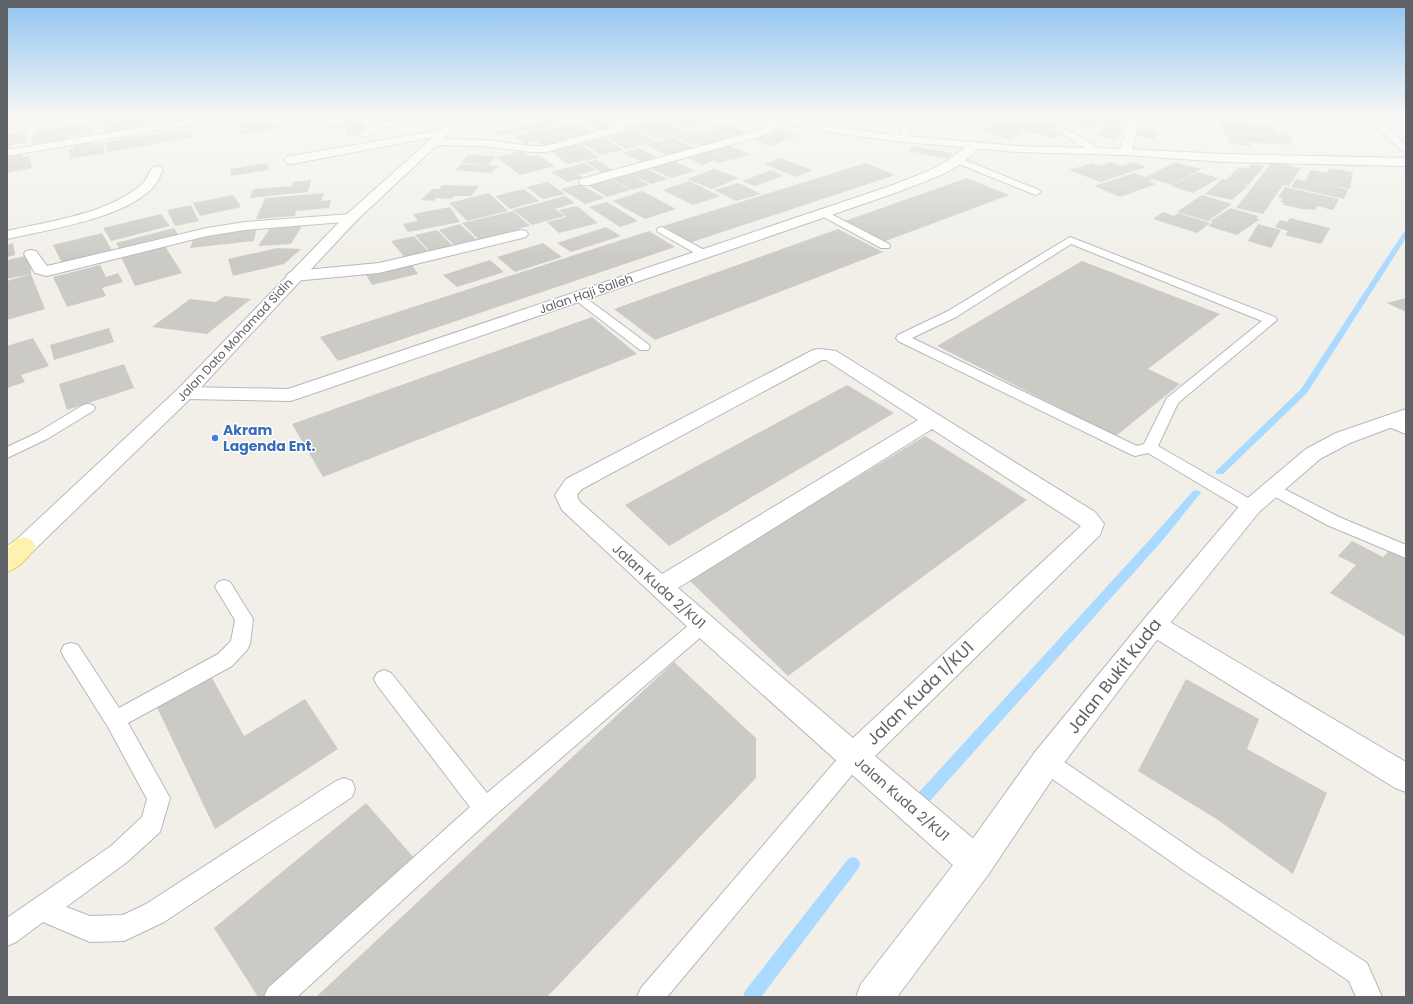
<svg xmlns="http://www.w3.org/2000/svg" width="1413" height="1004" font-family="Poppins,sans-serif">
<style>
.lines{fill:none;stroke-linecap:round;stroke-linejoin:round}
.stream{fill:#aadaff;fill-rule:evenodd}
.building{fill:#cccac5}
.service-casing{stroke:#b5b8bc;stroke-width:2}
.minor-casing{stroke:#b5b8bc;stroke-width:2}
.tertiary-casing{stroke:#b5b8bc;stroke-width:2}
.secondary-casing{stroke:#b6babf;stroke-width:2}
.primary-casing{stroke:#f2c960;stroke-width:2}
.service{fill:#fff;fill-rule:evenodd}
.minor{fill:#fff;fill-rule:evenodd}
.tertiary{fill:#fff;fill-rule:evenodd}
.secondary{fill:#fff;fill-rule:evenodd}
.primary{fill:#fff2af;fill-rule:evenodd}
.shop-dot{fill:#3f7fe0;stroke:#fff;stroke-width:1.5}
.labels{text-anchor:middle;stroke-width:3;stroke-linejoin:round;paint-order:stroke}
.far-street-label{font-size:12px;fill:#5f6368;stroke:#fff}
.shop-label{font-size:14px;font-weight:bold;fill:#366cbe;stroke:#fff;text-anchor:start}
.street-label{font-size:14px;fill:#5f6368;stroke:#fff}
.near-street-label{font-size:17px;fill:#5f6368;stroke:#fff}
</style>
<rect width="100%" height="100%" fill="#f1efe8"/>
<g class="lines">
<path class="stream" d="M1406 231V238L1307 393 1223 474H1217L1215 472 1217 470 1301 389 1403 233Z
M1196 490 1199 491 1201 493 1199 495 1162 541 920 812 915 814 910 812 908 807 910 802 1154 535 1193 491Z
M853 857 858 859 860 864 858 869 761 997H743L745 991 848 859Z"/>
</g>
<path class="building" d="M81 117 68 121 59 118V117Z
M122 117H163V118L157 119 159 126 145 128 144 125 124 128 125 132 107 134 104 120Z
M244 117H271L280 128 242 135 231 120Z
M282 117H333V118L290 126Z
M342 117H362L369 134 348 137 345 127 333 129 331 124 344 123Z
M557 117H583V118L564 122Z
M604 117H641V118L613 125 599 119Z
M685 117H720L723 119 689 129 671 122Z
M846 117H878L870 123Z
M976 117H1000V118L984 124 970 120Z
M1005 117H1045L1058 121 1054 122 1062 124 1052 130 1064 133 1056 139 1024 131 1010 140 980 129Z
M1069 117H1127L1129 118 1124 120 1129 121 1122 124 1128 126 1122 128 1107 124 1088 130 1060 120Z
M557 118 565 123 525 132 517 127Z
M595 119 611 127 598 130 582 122Z
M655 119 663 123 668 122 688 132 657 139 630 125Z
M1217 119 1272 126 1276 132 1288 133 1294 142 1289 141 1291 145 1249 142 1251 146 1231 144Z
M578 122 599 134 544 146 536 141 526 144 513 136Z
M723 122 748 133 735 136 710 126Z
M91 123V133L67 136 66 140 42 144V142L32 144 34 131Z
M1105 125 1124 129 1116 139 1096 135Z
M514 127 522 132 500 136 493 131Z
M713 128 737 138 725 142 702 131Z
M1141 128 1160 132 1153 139 1134 135Z
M634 129 657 141 626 149 604 136Z
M779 129 798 136 770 146 751 139Z
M696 130 722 141 704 147 698 144 693 145 673 136Z
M172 131 173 134 191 131 193 137 108 152 106 142Z
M26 132V142L11 145V149L7 150V135Z
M672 137 697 149 670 157 646 145Z
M605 138 623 150 601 155 582 143Z
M93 141 94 144 103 143 105 153 70 159 69 149 74 148 73 144Z
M581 144 599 158 567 164 550 150Z
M728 145 750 154 732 160 710 151Z
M913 146 953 153 948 159 908 151Z
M639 148 660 159 644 163 623 153Z
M522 151 530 157 538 155 555 166 520 175 496 157Z
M710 151 729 160 718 163 713 161 702 165 688 158Z
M22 153 23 157 30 156 32 168 7 173V156Z
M468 155 495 156 488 165 461 163Z
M780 158 813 170 796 177 764 164Z
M670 159 695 171 671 178 647 167Z
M597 160 613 170 602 173 586 162Z
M1111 162 1122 166 1133 162 1146 167 1100 182 1069 170 1092 163 1099 166Z
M1175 162 1201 169 1172 185 1146 177Z
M1272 162 1301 168 1289 186 1283 185 1263 214 1236 208Z
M267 163 269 170 231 176 230 169Z
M584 163 596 170 578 175 583 178 567 182 551 172Z
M866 163 895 175 689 243 663 226Z
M462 164 498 166 492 173 455 170Z
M1252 164 1265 166 1248 185 1235 182 1248 186 1232 200 1205 194 1222 179 1226 180 1239 167 1248 169Z
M641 166 668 179 651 184 631 174 649 185 632 190 609 178Z
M1329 168 1353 172 1350 189 1325 184 1348 190 1344 199 1291 187 1296 179 1306 181 1310 170 1327 173Z
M714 169 739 178 712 189 687 179Z
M771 170 783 176 755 186 742 181Z
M1198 172 1219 178 1193 193 1171 186Z
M1134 173 1153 180 1148 181 1156 184 1120 197 1094 186Z
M608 178 630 190 607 197 586 184Z
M967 178 1009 195 883 242 842 222Z
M311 180 308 192 250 198 253 189 292 186 293 182Z
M689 181 720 196 693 205 663 190Z
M548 182 565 194 543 199 526 187Z
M739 183 761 194 736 201 714 190Z
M580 184 605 198 585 204 561 189Z
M442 185 479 186 471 196H454L452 199 436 198 434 201 421 200 432 189H439Z
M1285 187 1339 199 1333 210 1317 206 1315 210 1308 209 1307 210 1283 205 1284 203 1280 202 1283 198 1278 197Z
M524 189 539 201 510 209 495 196Z
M642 191 676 209 645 219 612 201Z
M324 193 321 201 331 200 329 208 296 211 295 216 256 219 265 198Z
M489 193 508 211 467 221 449 203Z
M233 195 241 207 200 216 193 203Z
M1202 195 1232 204 1208 221 1177 212Z
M565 196 575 203 555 209 565 216 532 225 513 210Z
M607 202 638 221 620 227 589 207Z
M191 205 199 221 175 226 167 210Z
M577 206 598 223 559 233 547 222 567 217 559 210Z
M450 207 460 222 408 232 403 224 418 221 413 214Z
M1231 208 1258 216 1256 218 1260 219 1237 235 1208 226 1213 222 1210 221Z
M513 211 530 226 520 228 524 232 482 243 462 223Z
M1163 212 1174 216 1178 213 1210 223 1197 233 1153 219Z
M161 214 170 226 111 241 103 228Z
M1290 218 1330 228 1321 244 1285 235 1288 231 1275 227 1280 220 1287 222Z
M460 224 480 243 458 249 439 230Z
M1258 224 1281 230 1271 248 1248 241Z
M302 226 291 244 258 246 271 227Z
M257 227 254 241 190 248 195 235Z
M606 227 621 236 571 252 557 243Z
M174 228 180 237 121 252 116 243Z
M838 229 883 252 655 340 614 309Z
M437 230 455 248 432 254 415 235Z
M649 231 675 247 338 361 320 337Z
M102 233 113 252 63 265 53 245Z
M414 236 431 254 407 260 391 241Z
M13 243 15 255 7 257V245Z
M543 243 562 257 515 272 497 257Z
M165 246 182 273 135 286 121 257Z
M277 248 301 249 284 264 233 276 228 259Z
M31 255V274L7 279V260Z
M490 260 504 272 457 287 443 275Z
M1082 261 1220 314 1148 369 1180 384 1116 436 937 346Z
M410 262 418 274 372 285 365 273Z
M100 265 106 277 118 273 123 282 102 288 106 296 67 307 53 277Z
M31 274 45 309 7 320V281Z
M225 296 251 299 207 334 152 327 190 299 216 302Z
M1406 298V312L1387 303Z
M592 317 637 354 323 477 292 424Z
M109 328 114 342 54 360 50 345Z
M33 338 49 366 21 375 25 382 7 388V346Z
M124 364 134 388 67 410 59 384Z
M847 385 894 413 669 546 625 505Z
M925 436 1027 500 788 676 689 580Z
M1352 541 1383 557 1390 550 1406 558V637L1330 593 1356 565 1338 556Z
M674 662 756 738V778L547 997H316Z
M206 667 244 736 305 699 338 749 215 829 152 697Z
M1186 679 1259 719 1247 749 1327 793 1293 874 1218 820 1138 771Z
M366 803 415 859 263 997H258L214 928Z"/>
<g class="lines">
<g class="service-casing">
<path id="service" d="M30 117H45L7 128V124Z
M926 117H939L910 130 908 141H902L901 139 903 127Z
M1368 117H1376L1380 122 1406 145V152L1403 151 1374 126Z
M418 119 452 121 456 123 452 125C431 125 407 121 386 127 378 129 372 135 364 137L360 135C374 120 399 120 418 119Z
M957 157 1039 190 1041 192 1036 195 1033 194 954 162 953 160 954 158Z
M823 210 889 244 890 246 889 248H881L820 215 818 213Z
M662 227 708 252 709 254 704 257 700 256 658 232 657 230 658 228Z
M1070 237 1275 317 1277 320 1178 403 1158 446 1257 503 1259 507 1257 511 1251 513 1245 511 1148 453 1135 456 1130 454 898 341 896 338 898 335 948 311ZM1071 244 1262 321 1167 398 1144 444 1137 446 912 338 956 317Z
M578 294 582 295 648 344 650 347 648 350H640L574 299 572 297 574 295Z
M88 404 93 405 95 408 93 411 47 439 7 458V447L37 433 83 405Z
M1274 484 1339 517 1406 545V558L1327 525 1268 493 1266 489 1268 485Z
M224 580 230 582 253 619 250 644 247 650 232 666 128 723 170 798 160 832 127 862 66 907 90 916 123 915 146 904 336 781 344 778 352 781 355 789 352 797 164 922 124 941 90 942 43 922 16 942 7 946V918L111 846 142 817 147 799 108 727 64 657 61 651 64 645 71 643 78 645 119 708 218 654 231 641 235 620 215 587 218 582Z
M702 617 709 620 711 625 709 630 493 817 297 997H264L268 988 470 807 377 685 374 679 377 673 384 670 391 673 487 793 695 620Z
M853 747 861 750 864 757 861 764 667 997H637L641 988 845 750Z
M1046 752 1054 755 1202 856 1367 963 1382 997H1356L1349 981 1186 872 1038 769 1035 762 1038 755Z"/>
</g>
<g class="minor-casing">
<path id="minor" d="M631 117H651L650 119 626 125 623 131 546 152H532L484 146 434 145 430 144 428 142 430 140 434 139 484 140 532 146H546L615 127 618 121Z
M773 117H782L783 119 768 134 589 185H581L579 182 581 179 760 130Z
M1131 117H1141L1131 152 1129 154H1121L1119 152Z
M191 119 196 122 195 124 7 156V150Z
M1067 129 1100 149 1102 151 1100 153H1092L1063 134 1061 132 1063 130Z
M441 130 445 131 447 133 445 135 291 164 287 163 285 160 287 157 291 156Z
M973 143 977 144 979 146C961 172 926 180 898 192L297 399 290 401 185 399 178 397 176 393 178 389 185 387 288 389 890 186C907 179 926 173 942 164 951 160 967 144 973 143Z
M157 166 161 167 163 170C160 175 158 182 154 186 127 218 47 230 7 239V231C49 221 110 214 143 183 147 179 149 172 153 167Z
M351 214 356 215 358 218 356 221 245 230 207 236 47 276 35 273 24 254 26 251 31 250 36 251 47 266 207 228 245 222Z
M521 230 526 231 528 234 526 237 379 273 294 281 289 279 286 276 289 273 294 271 379 263Z
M819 349 836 351 1095 512 1104 524 1100 535 875 756 988 851 992 863 988 875 976 879 964 875 693 632 562 510 555 495 566 479 813 350ZM822 360H826L918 420 662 574 579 501 577 495 582 489ZM932 429 1081 526 853 738 678 588Z
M1391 415 1406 420V434L1384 425 1381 421 1384 417Z
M1154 615 1163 618 1406 762V792L1395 788 1145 632 1141 625 1145 618Z"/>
</g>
<g class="tertiary-casing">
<path id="tertiary" d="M764 117H788L835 127 894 135 1017 146 1125 149 1224 154 1406 158V166L1224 162 1125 155 1017 152 894 141 835 133 769 120Z
M1406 409V422L1350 443 1320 459 1259 512 1163 632 1057 772 988 875 897 997H856L861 984 964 851 1035 752 1145 618 1243 502 1306 449 1336 433Z"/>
</g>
<g class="secondary-casing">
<path id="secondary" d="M452 117H463L438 144 356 221 192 397 32 552 15 564 7 567V546L16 540 178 389 346 215 430 140Z"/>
</g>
<g class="primary-casing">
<path id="primary" d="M24 537 32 540 36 546C29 557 19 568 7 572V548L16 540Z"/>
</g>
<use href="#service" class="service"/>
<use href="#minor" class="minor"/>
<use href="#tertiary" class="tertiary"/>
<use href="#secondary" class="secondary"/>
<use href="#primary" class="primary"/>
</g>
<linearGradient id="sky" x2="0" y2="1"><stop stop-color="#8fc3f1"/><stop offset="0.45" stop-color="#f9f8f5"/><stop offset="1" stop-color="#f9f8f5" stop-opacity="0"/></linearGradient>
<rect width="1413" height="258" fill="url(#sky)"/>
<circle class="shop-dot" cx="215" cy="438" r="4"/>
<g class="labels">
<g class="far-street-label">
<text transform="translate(586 294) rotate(-19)" y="4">Jalan Haji Salleh</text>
<text transform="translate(235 340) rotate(-47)" y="4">Jalan Dato Mohamad Sidin</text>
</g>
<g class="shop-label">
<text x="223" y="435">Akram<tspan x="223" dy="16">Lagenda Ent.</tspan></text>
</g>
<g class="street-label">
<text transform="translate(659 586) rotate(42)" y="5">Jalan Kuda 2/KU1</text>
<text transform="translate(902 799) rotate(41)" y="5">Jalan Kuda 2/KU1</text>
</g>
<g class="near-street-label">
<text transform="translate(1114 676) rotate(-52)" y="6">Jalan Bukit Kuda</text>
<text transform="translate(920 693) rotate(-44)" y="6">Jalan Kuda 1/KU1</text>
</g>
</g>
<rect width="1413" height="1004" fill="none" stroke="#5f6368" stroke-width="16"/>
</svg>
